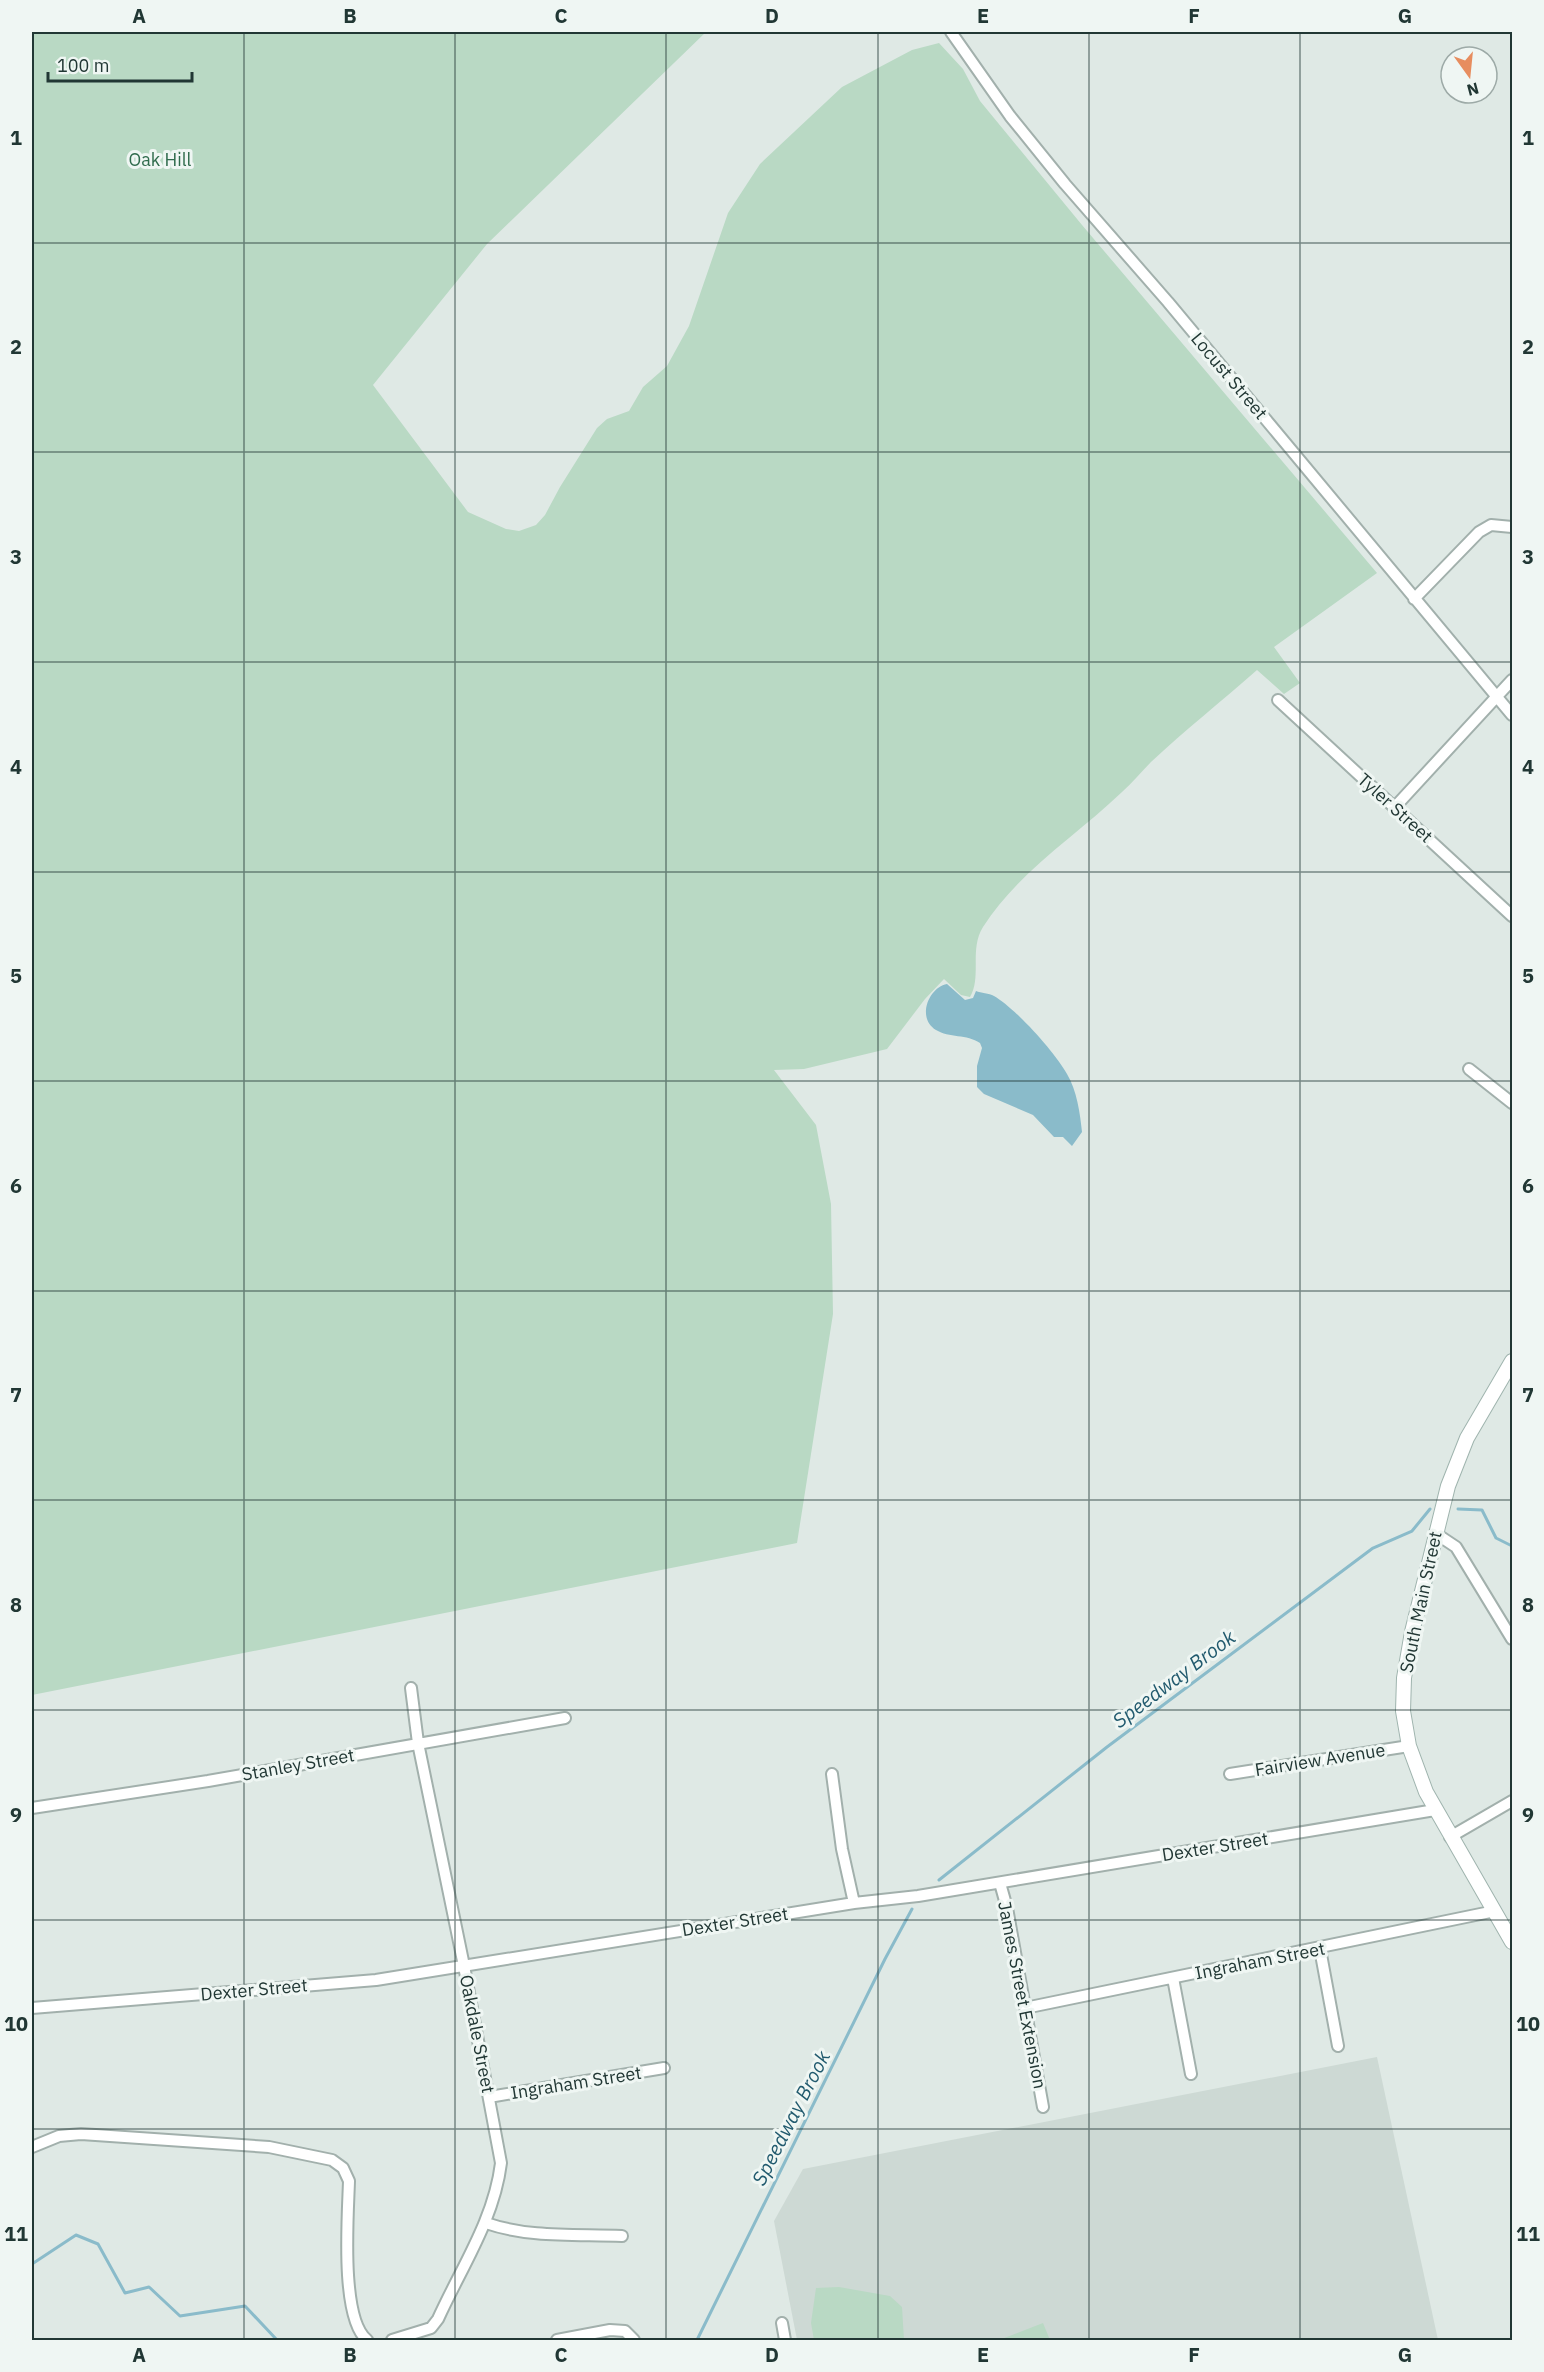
<svg xmlns="http://www.w3.org/2000/svg" width="1544" height="2372" font-family="'IBM Plex Sans',sans-serif">
<style>
.built{fill:#cdd9d4}
.green{fill:#b9d9c4}
.water{fill:#8abbca}
.lines{fill:none;stroke-linecap:round;stroke-linejoin:round}
.stream{stroke:#8abbca;stroke-width:3}
.minor-casing{stroke:#a2b0ac;stroke-width:14}
.secondary-casing{stroke:#9fb4ae;stroke-width:16}
.minor{stroke:#fff;stroke-width:10}
.secondary{stroke:#fff;stroke-width:14}
.grid{fill:none;stroke:#213734;stroke-width:1.5;stroke-opacity:0.55}
.labels{text-anchor:middle;stroke-width:6;stroke-linejoin:round;paint-order:stroke}
.park-label{font-size:18px;fill:#2f6b4c;stroke:#eff6f3}
.street-label{font-size:18px;fill:#213734;stroke:#eff6f3}
.water-label{font-size:20px;font-style:italic;fill:#215a6e;stroke:#eff6f3}
.neatline{fill:none;stroke:#213734;stroke-width:2}
.grid-label{font-size:20px;text-anchor:middle;font-weight:bold;fill:#213734}
</style>
<rect width="100%" height="100%" fill="#dfe9e5"/>
<path class="built" d="M1377 2057 1438 2340H797L774 2221 803 2169Z"/>
<path class="green" d="M32 32H706L487 244 373 385 468 512 506 529 519 531 536 525 545 515 560 487 597 428 607 419 629 411 643 387 667 366 689 326 728 213 760 164 842 87 912 50 939 43 963 69 980 101 1082 225 1377 573 1274 647 1300 683 1284 694 1257 670C1222 701 1185 730 1151 762 1141 772 1132 783 1122 792 1076 836 1018 872 983 927 969 949 982 977 970 997L961 995 944 979 925 999 887 1049 804 1069 774 1070 816 1125 831 1204 833 1314 797 1543 32 1695Z
M839 2287 890 2296 902 2307 904 2340H814L811 2323 816 2288Z
M1043 2323 1050 2340H998H999Z"/>
<path class="water" d="M947 984 965 1000 973 998 976 991C981 993 989 993 994 996 1015 1008 1055 1052 1067 1074 1077 1091 1080 1113 1082 1132L1072 1146 1063 1137H1054L1033 1115 984 1094 977 1087V1066L982 1048 980 1043C967 1034 949 1038 936 1030 916 1018 929 987 947 984Z"/>
<g class="lines">
<path class="stream" d="M1458 1509 1482 1510 1496 1538 1512 1546
M939 1880 1107 1747 1373 1548 1412 1531 1430 1509
M32 2264 76 2235 98 2244 125 2293 149 2287 180 2316 245 2306 277 2340
M697 2340 885 1959 912 1909"/>
<g class="minor-casing">
<path id="minor" d="M951 32 1010 116 1065 184 1168 302 1512 715
M1414 599 1479 532 1491 525 1512 527
M1278 700 1512 916
M1394 808 1512 680
M1469 1069 1512 1103
M1435 1533 1456 1547 1512 1639
M832 1774 842 1849 854 1903
M1230 1774 1409 1746
M32 1808 208 1781 565 1718
M1450 1837 1512 1801
M1000 1883 1007 1908 1043 2107
M1320 1949 1338 2046
M1173 1978 1191 2074
M32 2008 376 1980 854 1903 918 1896 1435 1810
M1025 2008 1495 1911
M489 2097 664 2068
M32 2147 59 2136 81 2134 269 2147 332 2160 343 2168 349 2181C348 2215 340 2318 367 2340
M486 2223C529 2238 577 2234 622 2236
M782 2323 785 2340
M392 2340 431 2328 438 2319C461 2268 494 2220 501 2163L464 1966 418 1743 411 1688
M557 2340 610 2330 625 2331 634 2340"/>
</g>
<g class="secondary-casing">
<path id="secondary" d="M1512 1361 1467 1438 1448 1486 1412 1632 1404 1678 1403 1711 1409 1746 1426 1792 1512 1942"/>
</g>
<use href="#minor" class="minor"/>
<use href="#secondary" class="secondary"/>
</g>
<path class="grid" d="M244 32V2340M455 32V2340M666 32V2340M878 32V2340M1089 32V2340M1300 32V2340M32 243H1512M32 452H1512M32 662H1512M32 872H1512M32 1081H1512M32 1291H1512M32 1500H1512M32 1710H1512M32 1920H1512M32 2129H1512"/>
<g class="labels">
<g class="park-label">
<text x="160" y="166">Oak Hill</text>
</g>
<g class="street-label">
<text transform="translate(1229 376) rotate(50)" y="6">Locust Street</text>
<text transform="translate(1395 808) rotate(42)" y="6">Tyler Street</text>
<text transform="translate(1421 1602) rotate(-78)" y="6">South Main Street</text>
<text transform="translate(1320 1760) rotate(-9)" y="6">Fairview Avenue</text>
<text transform="translate(298 1765) rotate(-10)" y="6">Stanley Street</text>
<text transform="translate(1215 1847) rotate(-9)" y="6">Dexter Street</text>
<text transform="translate(735 1922) rotate(-9)" y="6">Dexter Street</text>
<text transform="translate(1260 1961) rotate(-11)" y="6">Ingraham Street</text>
<text transform="translate(254 1990) rotate(-5)" y="6">Dexter Street</text>
<text transform="translate(1022 1995) rotate(79)" y="6">James Street Extension</text>
<text transform="translate(477 2034) rotate(79)" y="6">Oakdale Street</text>
<text transform="translate(576 2083) rotate(-9)" y="6">Ingraham Street</text>
</g>
<g class="water-label">
<text transform="translate(1174 1679) rotate(-37)" y="7">Speedway Brook</text>
<text transform="translate(791 2118) rotate(-63)" y="7">Speedway Brook</text>
</g>
</g>
<rect width="1544" height="2372" fill="none" stroke="#eff6f3" stroke-width="66"/>
<g transform="translate(1469 75) rotate(165)"><circle r="28" fill="#eff6f3" stroke="#9daaa7" stroke-width="1.5"/>
<path d="M0-4.5L10 22L0 15L-10 22Z" fill="#e78d5f"/>
<text y="-9" font-size="16" font-weight="bold" text-anchor="middle" fill="#213734">N</text>
</g>
<path d="M48 72v9h144v-9" fill="none" stroke="#213734" stroke-width="3"/>
<text x="57" y="72" font-size="18" fill="#213734" stroke="#eff6f3" stroke-width="4.5" paint-order="stroke">100 m</text>
<rect x="33" y="33" width="1478" height="2306" class="neatline"/>
<g class="grid-label">
<text x="139" y="23">A</text>
<text x="350" y="23">B</text>
<text x="561" y="23">C</text>
<text x="772" y="23">D</text>
<text x="983" y="23">E</text>
<text x="1194" y="23">F</text>
<text x="1405" y="23">G</text>
<text x="16" y="145">1</text>
<text x="1528" y="145">1</text>
<text x="16" y="354">2</text>
<text x="1528" y="354">2</text>
<text x="16" y="564">3</text>
<text x="1528" y="564">3</text>
<text x="16" y="774">4</text>
<text x="1528" y="774">4</text>
<text x="16" y="983">5</text>
<text x="1528" y="983">5</text>
<text x="16" y="1193">6</text>
<text x="1528" y="1193">6</text>
<text x="16" y="1402">7</text>
<text x="1528" y="1402">7</text>
<text x="16" y="1612">8</text>
<text x="1528" y="1612">8</text>
<text x="16" y="1822">9</text>
<text x="1528" y="1822">9</text>
<text x="16" y="2031">10</text>
<text x="1528" y="2031">10</text>
<text x="16" y="2241">11</text>
<text x="1528" y="2241">11</text>
<text x="139" y="2362">A</text>
<text x="350" y="2362">B</text>
<text x="561" y="2362">C</text>
<text x="772" y="2362">D</text>
<text x="983" y="2362">E</text>
<text x="1194" y="2362">F</text>
<text x="1405" y="2362">G</text>
</g>
</svg>
